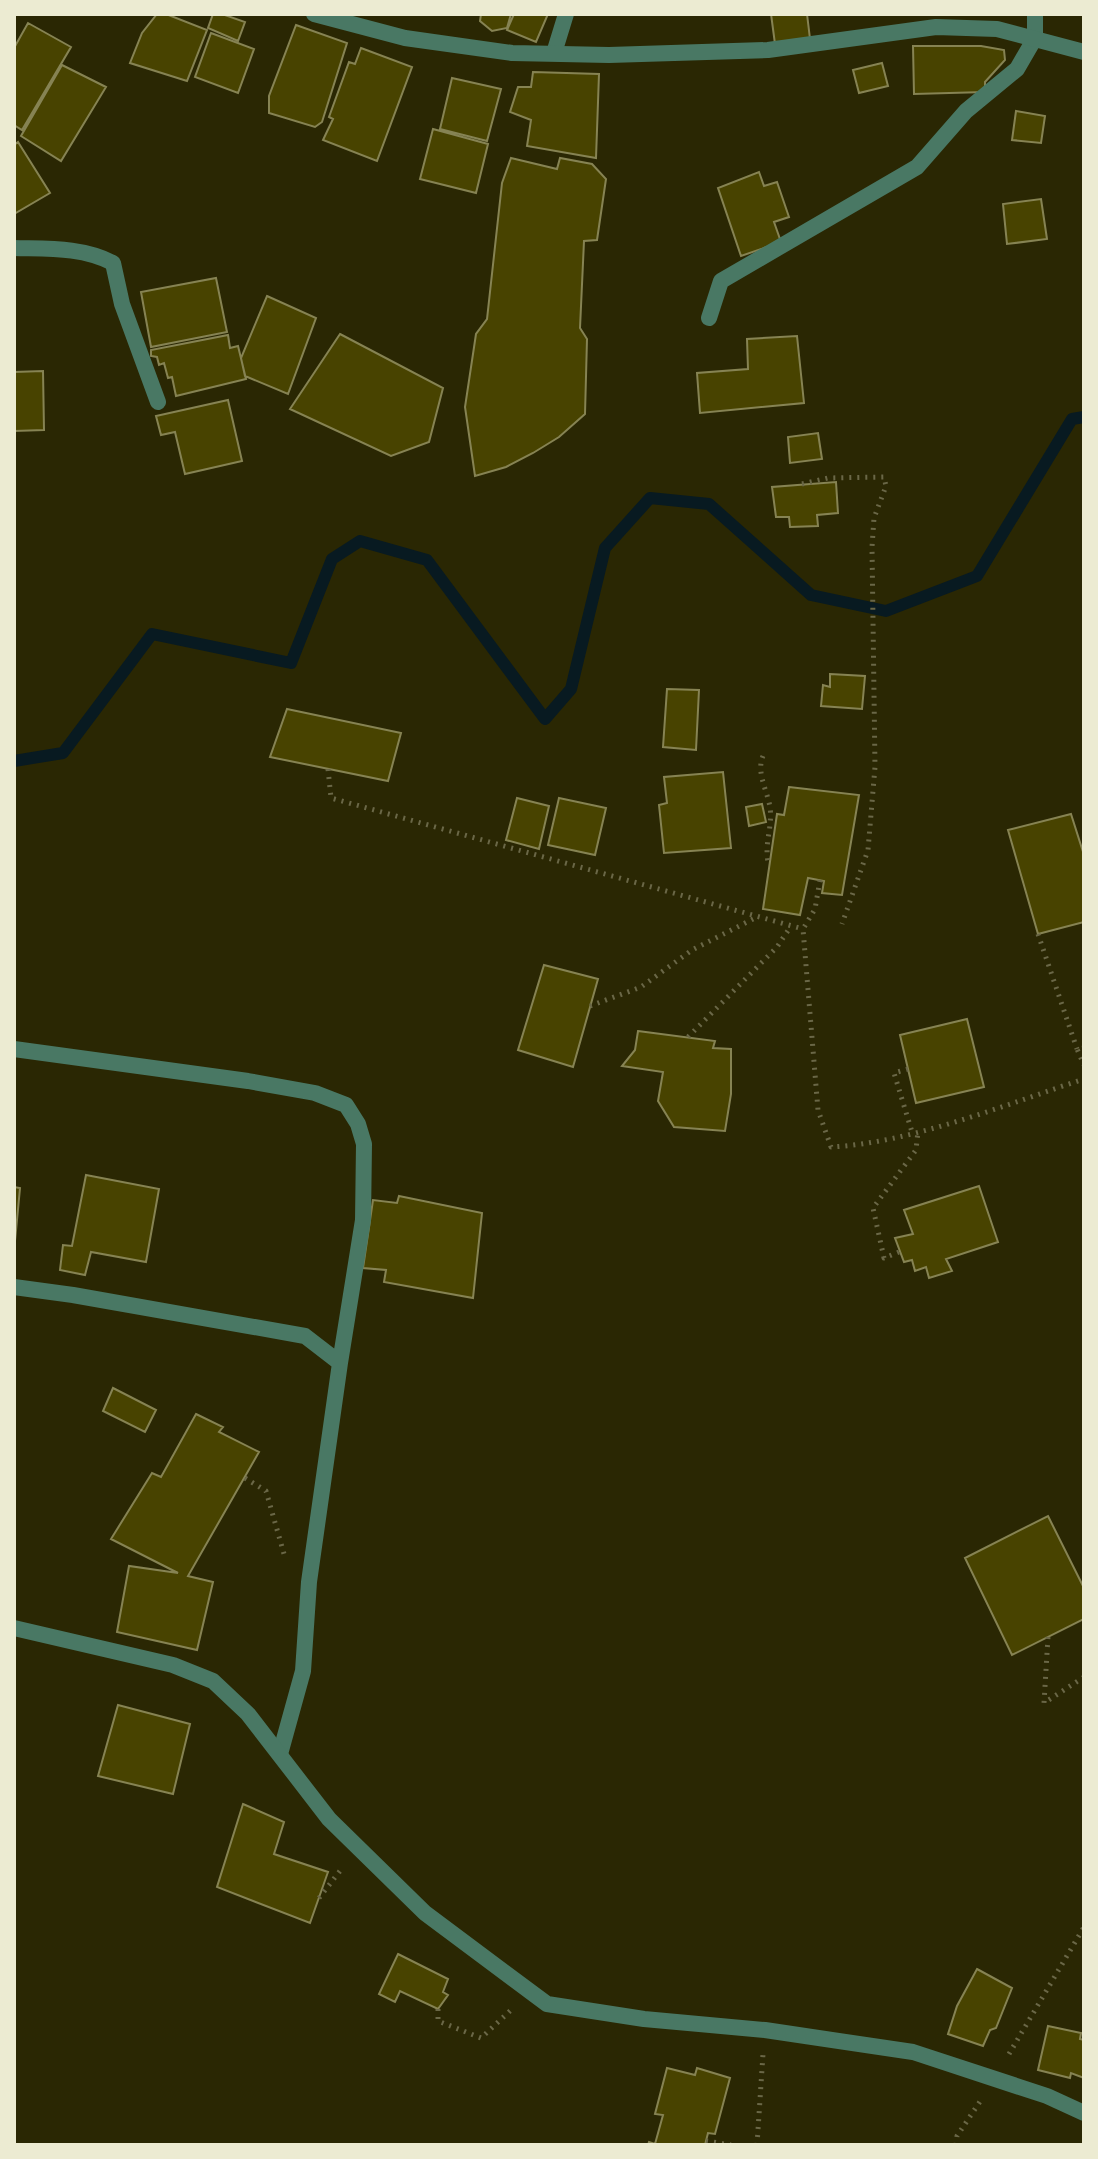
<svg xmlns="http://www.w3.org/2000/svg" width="1098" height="2159" font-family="Montserrat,sans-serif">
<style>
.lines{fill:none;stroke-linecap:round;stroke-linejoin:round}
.stream{stroke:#081a21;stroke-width:12}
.building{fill:#484300;stroke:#868353;stroke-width:2}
.path{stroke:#6a6747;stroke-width:5;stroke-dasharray:2 6;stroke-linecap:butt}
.lane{stroke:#497864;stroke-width:16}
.street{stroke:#497864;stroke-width:16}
</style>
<rect width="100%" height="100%" fill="#2a2703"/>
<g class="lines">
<path class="stream" d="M14 761 63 753 152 634 291 663 332 559 360 541 427 560 545 719 571 689 605 548 650 498 709 504 811 595 886 611 977 576 1072 419 1084 417"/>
</g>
<path class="building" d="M157 14H166L207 30 187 81 130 63 142 33Z
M213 14H222L245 22 238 41 208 28Z
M481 14H511L507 28 492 31 480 21Z
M514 14H548L536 42 507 30Z
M771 14H807L810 39 775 44Z
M28 23 71 47 22 130 14 125V48Z
M296 25 347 43 322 122 315 127 269 113V96Z
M211 33 254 49 238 93 195 77Z
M913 46H981L1004 50 1005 60 985 82V92L914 94Z
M361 48 412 67 377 161 323 140 333 119 329 117 349 62 355 64Z
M882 63 888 86 859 93 853 70Z
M62 65 106 87 61 161 21 136Z
M533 72 599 74 596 158 527 146 531 120 510 112 518 87H531Z
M452 78 501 89 487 141 440 129Z
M1016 111 1045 116 1041 143 1012 140Z
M433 129 488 144 476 193 420 179Z
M18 142 50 193 14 214V145Z
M511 158 557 169 560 158 592 164 606 179 597 240 584 241 580 328 587 339 585 414 559 437 533 453 506 467 475 476 465 407 476 334 487 319 502 183Z
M759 172 764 186 777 182 789 217 774 222 781 242 741 256 718 188Z
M1041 199 1047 239 1007 244 1003 204Z
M216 278 227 332 151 347 141 292Z
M267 296 316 318 288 394 245 376 241 358Z
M340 334 443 388 429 442 391 456 290 409Z
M228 335 230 348 238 346 246 379 176 396 172 377 168 378 164 363 159 365 157 357 151 356V350Z
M797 336 804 403 700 413 697 373 748 369 747 339Z
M43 371 44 430 14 431V372Z
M228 400 242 461 185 474 175 432 161 435 156 416Z
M818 433 822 459 790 463 788 437Z
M836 482 838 513 817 515 818 526 790 527 789 517H776L772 487Z
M830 674 865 676 862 709 821 706 823 685 830 687Z
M667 689 699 690 696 750 663 747Z
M287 709 401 733 388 781 270 757Z
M723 772 731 848 664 853 659 805 667 803 664 777Z
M789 787 859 795 842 895 822 893 824 881 808 878 800 915 763 909 777 814 784 815Z
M517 798 549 806 539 849 506 840Z
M559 798 606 808 595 855 548 845Z
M762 804 766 822 749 826 746 807Z
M1071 814 1084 855V922L1038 934 1008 830Z
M544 965 598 979 573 1067 518 1050Z
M967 1019 984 1087 916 1103 900 1035Z
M638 1031 715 1041 713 1048 731 1049V1094L725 1131 674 1127 658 1101 663 1072 622 1066 635 1050Z
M86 1175 159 1189 146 1262 91 1252 85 1275 60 1270 63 1245 72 1246Z
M979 1186 998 1242 946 1259 952 1271 929 1278 926 1267 915 1271 912 1260 904 1262 895 1238 913 1234 904 1210Z
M14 1187 20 1188 15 1241 14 1240Z
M399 1196 482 1213 473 1298 384 1282 386 1270 363 1268 373 1200 397 1203Z
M113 1388 156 1410 145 1432 103 1411Z
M196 1414 223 1427 219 1432 259 1452 188 1576 213 1582 197 1650 117 1632 129 1566 178 1573 111 1539 152 1473 161 1477Z
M1048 1516 1084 1588V1619L1012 1655 965 1558Z
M118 1705 190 1724 173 1794 98 1776Z
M243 1804 284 1822 274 1854 328 1872 310 1923 217 1887Z
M398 1954 448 1979 443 1992 448 1995 438 2009 400 1991 395 2002 379 1994Z
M977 1969 1012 1988 996 2028 990 2030 983 2046 948 2034 957 2006Z
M1048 2026 1081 2033 1080 2039 1084 2040V2078L1071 2073 1070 2078 1038 2070Z
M667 2068 695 2075 697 2068 730 2078 715 2134 708 2133 705 2145H648L649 2142 655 2144 663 2115 655 2114Z"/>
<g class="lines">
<path class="path" d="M802 484 828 478 884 477 886 486 874 518 872 547 875 767 868 850 842 924
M763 756C756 772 767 790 770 807 773 828 763 845 769 866
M328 769 331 798 803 929
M820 880 815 909 803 929 818 1110 831 1147C911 1143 1007 1104 1084 1079
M1038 934 1077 1049
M590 1006 641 987 692 950 757 917
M688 1037 777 947 791 926
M1084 1048 1077 1049 1084 1065
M908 1069 894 1073 912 1132
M899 1252 884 1258 873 1208 916 1150 918 1131
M245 1478 266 1491 284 1554
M1048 1637 1044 1703 1084 1677
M319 1898 343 1867
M438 2009V2021L481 2038 511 2010
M1009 2054 1084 1927
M706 2141 731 2145
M757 2145 763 2054
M956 2145 957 2136 981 2100"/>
<path class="lane" d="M554 53 566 14
M14 248C48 249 82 247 113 263L122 304 158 402
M709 318 721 281 917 167 966 111 1017 69 1035 38V14
M14 1049 248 1081 315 1093 346 1105 358 1124 364 1144 363 1220 340 1363
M14 1287 73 1295 305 1336 340 1363 309 1582 303 1671 280 1754"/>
<path class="street" d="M314 14 405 38 512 53 609 55 768 50 936 27 997 29 1084 52
M14 1628 173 1665 213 1681 248 1714 329 1819 425 1913 547 2004 644 2019 765 2030 913 2052 1047 2096 1084 2113"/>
</g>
<rect width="1098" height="2159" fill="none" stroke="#ecebd2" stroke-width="32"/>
</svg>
